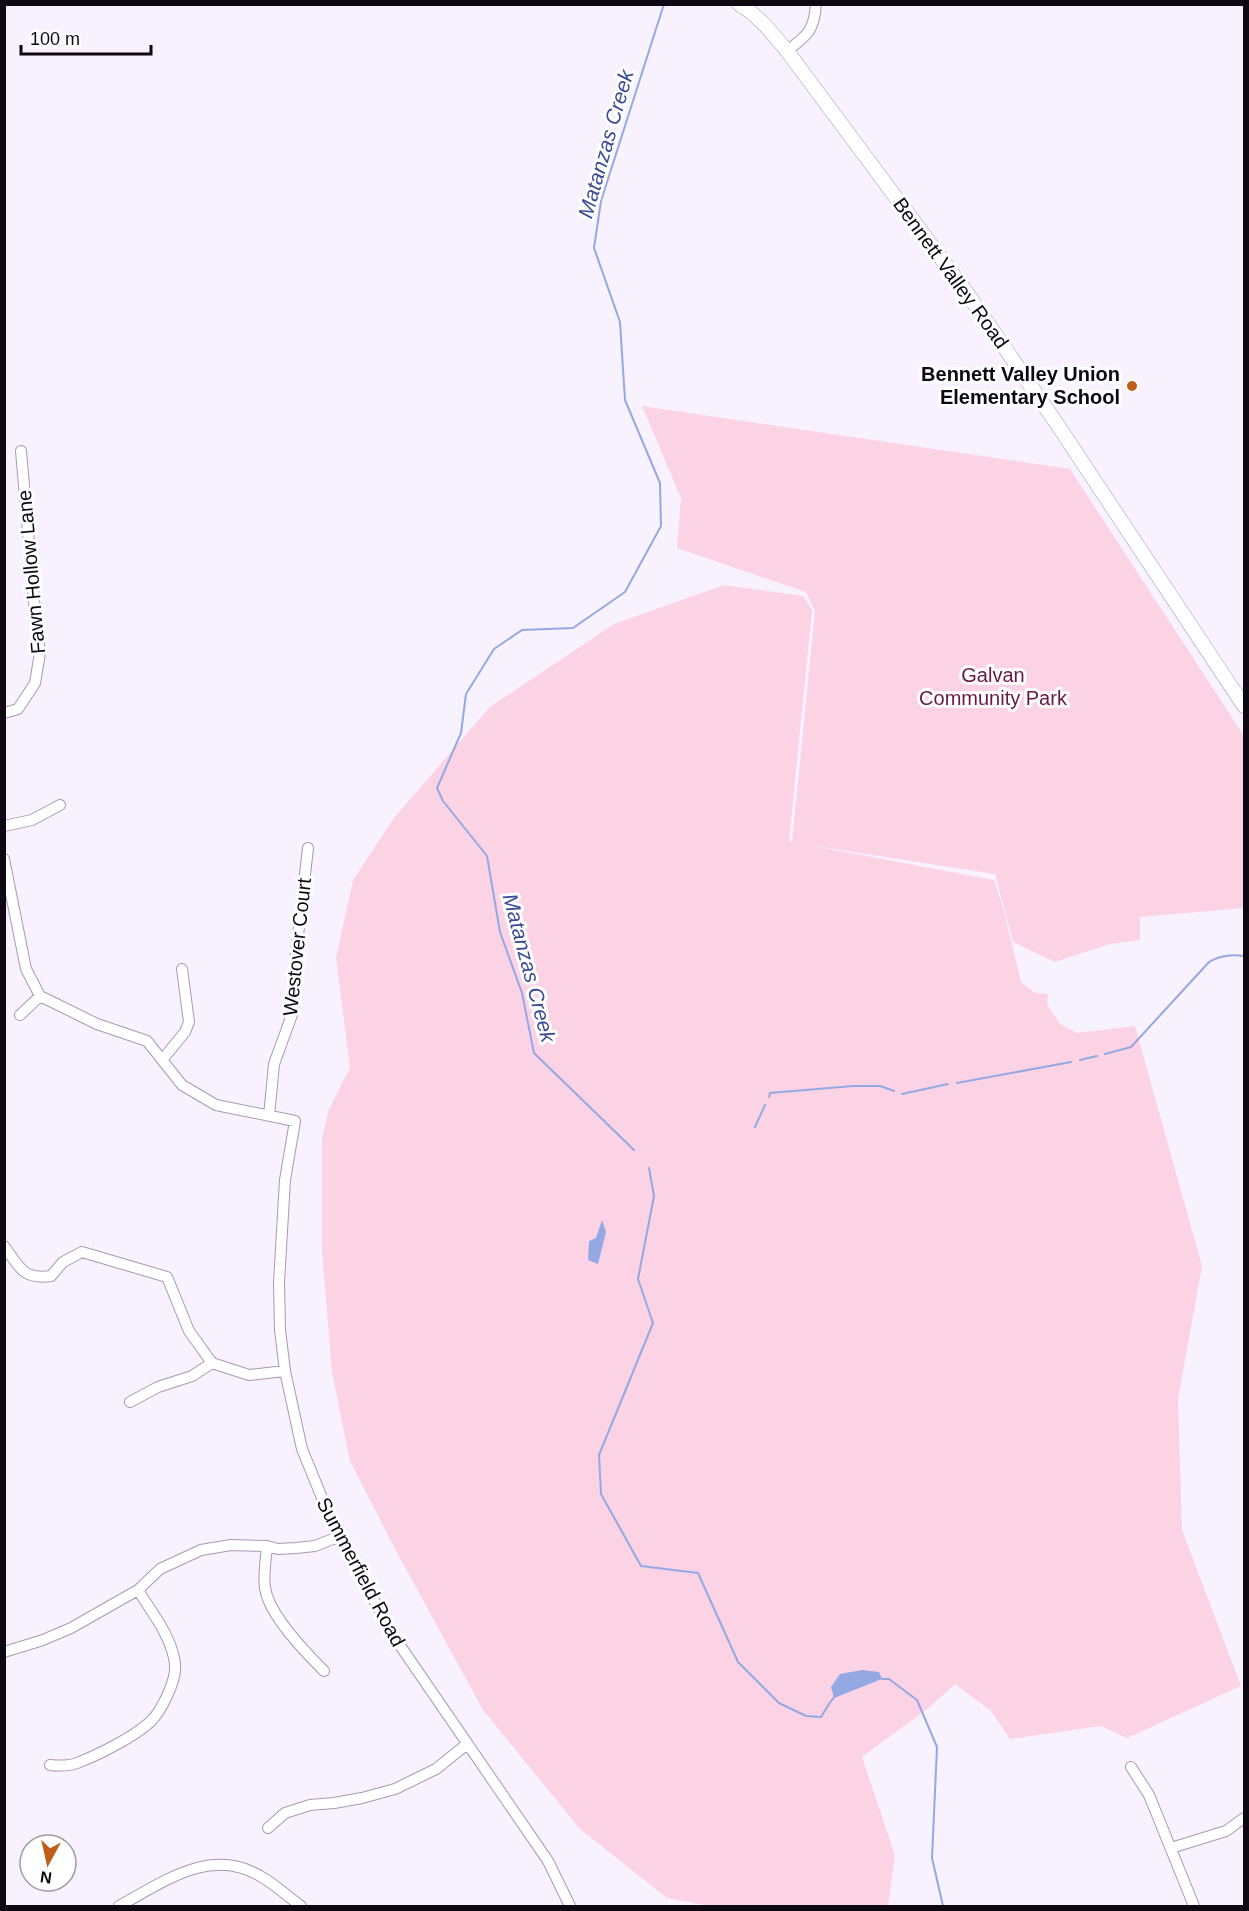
<svg xmlns="http://www.w3.org/2000/svg" width="1249" height="1911" font-family="Helvetica,sans-serif">
<style>
.green{fill:#fcd3e5}
.water{fill:#94a8e4}
.lines{fill:none;stroke-linecap:round;stroke-linejoin:round}
.stream{stroke:#94a8e4;stroke-width:2}
.minor-casing{stroke:#a998b6;stroke-width:12}
.tertiary-casing{stroke:#a998b6;stroke-width:15}
.minor{stroke:#fff;stroke-width:10}
.tertiary{stroke:#fff;stroke-width:14}
.poi-dot{fill:#be5e19;stroke:#fff;stroke-width:2}
.labels{text-anchor:middle;stroke-width:6;stroke-linejoin:round;paint-order:stroke}
.street-label{font-size:20px;fill:#0e0813;stroke:#fff}
.poi-label{font-size:20px;font-weight:bold;fill:#0e0813;stroke:#fff;text-anchor:end}
.park-label{font-size:20px;fill:#671845;stroke:#fff}
.water-label{font-size:21px;font-style:italic;fill:#3a4c95;stroke:#fff}
</style>
<rect width="100%" height="100%" fill="#f8f1fe"/>
<path class="green" d="M642 406 1070 469 1244 736V908L1140 917V940L1110 944 1055 962 1013 942 995 874 808 845 994 880 1004 911 1021 982 1035 993 1048 994 1047 1004 1060 1024 1077 1033 1135 1026 1202 1266 1178 1399 1182 1530 1241 1686 1127 1738 1101 1726 1010 1739 991 1711 955 1684 931 1706 862 1757 895 1855 888 1906H711L667 1898 580 1829 483 1710 394 1547 350 1461 332 1372 322 1251V1139L329 1109 350 1068 336 958 353 880 394 818 490 707 614 624 724 585 803 596 812 610 789 841 792 842 815 611 806 592 677 548 681 498Z"/>
<path class="water" d="M602 1220 606 1232 598 1264 588 1260 589 1241 596 1238Z
M862 1670 879 1672 882 1679 834 1698 831 1687 840 1674Z"/>
<g class="lines">
<path class="stream" d="M1105 1054 1131 1047 1209 962C1220 955 1231 954 1244 956
M1080 1060 1097 1056
M957 1083 1071 1062
M902 1094 948 1084
M769 1097 770 1093 853 1086H880L894 1091
M755 1127 765 1105
M634 1150 534 1053 522 993 500 932 487 856 443 801 437 788 461 733 466 694 494 649 522 630 573 628 625 592 661 526 660 483 625 400 620 322 594 248 601 201 664 4
M649 1168 654 1196 638 1279 653 1323 599 1455 601 1494 641 1566 698 1573 738 1662 779 1703 806 1716 821 1717 829 1704 835 1696
M882 1679H889L917 1700 937 1747 932 1858 943 1906"/>
<g class="minor-casing">
<path id="minor" d="M787 51C807 35 814 32 816 4
M4 713 18 709 35 683 40 653 36 624 21 451
M4 826 32 820 60 805
M4 859 26 969 40 996 97 1024 147 1041 182 1085 216 1105 295 1121 285 1180 279 1283 280 1330 285 1371 302 1449 338 1537 399 1644 548 1861 570 1906
M20 1015 40 996
M162 1060 185 1032 189 1022 182 969
M269 1116 274 1064 293 1012 296 953 308 848
M4 1246C19 1266 22 1280 51 1276L63 1262 82 1252 167 1277 189 1331 212 1363 249 1375 285 1371
M130 1402 158 1387 192 1376 212 1363
M267 1546C266 1559 263 1575 265 1588 269 1615 305 1652 324 1671
M4 1652 43 1640 71 1628 138 1590 160 1569 201 1550 231 1545 267 1546 278 1549 296 1548 315 1546 338 1537
M50 1765C59 1766 69 1766 77 1763 98 1755 134 1737 150 1722 161 1712 177 1680 175 1664 172 1637 152 1613 138 1590
M1131 1767 1149 1795 1194 1906
M268 1828 285 1813 310 1805 334 1803 362 1798 395 1789 436 1769 467 1744
M1171 1848 1226 1831 1244 1818
M119 1906C162 1883 210 1846 260 1876 275 1884 288 1897 301 1906"/>
</g>
<g class="tertiary-casing">
<path id="tertiary" d="M739 4C759 16 773 34 787 51L967 293 1055 421 1244 706"/>
</g>
<use href="#minor" class="minor"/>
<use href="#tertiary" class="tertiary"/>
</g>
<circle class="poi-dot" cx="1132" cy="386" r="6"/>
<g class="labels">
<g class="street-label">
<text transform="translate(951 273) rotate(54)" y="7">Bennett Valley Road</text>
<text transform="translate(31 572) rotate(-95)" y="7">Fawn Hollow Lane</text>
<text transform="translate(297 947) rotate(-84)" y="7">Westover Court</text>
<text transform="translate(361 1572) rotate(62)" y="7">Summerfield Road</text>
</g>
<g class="poi-label">
<text x="1120" y="381">Bennett Valley Union<tspan x="1120" dy="23">Elementary School</tspan></text>
</g>
<g class="park-label">
<text x="993" y="682">Galvan<tspan x="993" dy="23">Community Park</tspan></text>
</g>
<g class="water-label">
<text transform="translate(606 144) rotate(-74)" y="7">Matanzas Creek</text>
<text transform="translate(529 968) rotate(75)" y="7">Matanzas Creek</text>
</g>
</g>
<rect width="1249" height="1911" fill="none" stroke="#0e0813" stroke-width="12"/>
<g transform="translate(48 1863) rotate(188)"><circle r="28" fill="#ffffff" stroke="#9f9ca1" stroke-width="1.5"/>
<path d="M0-4.5L10 22L0 15L-10 22Z" fill="#be5e19"/>
<text y="-9" font-size="16" font-weight="bold" text-anchor="middle" fill="#0e0813">N</text>
</g>
<path d="M21 45v9h130v-9" fill="none" stroke="#0e0813" stroke-width="3"/>
<text x="30" y="45" font-size="18" fill="#0e0813" stroke="#ffffff" stroke-width="4.5" paint-order="stroke">100 m</text>
</svg>
